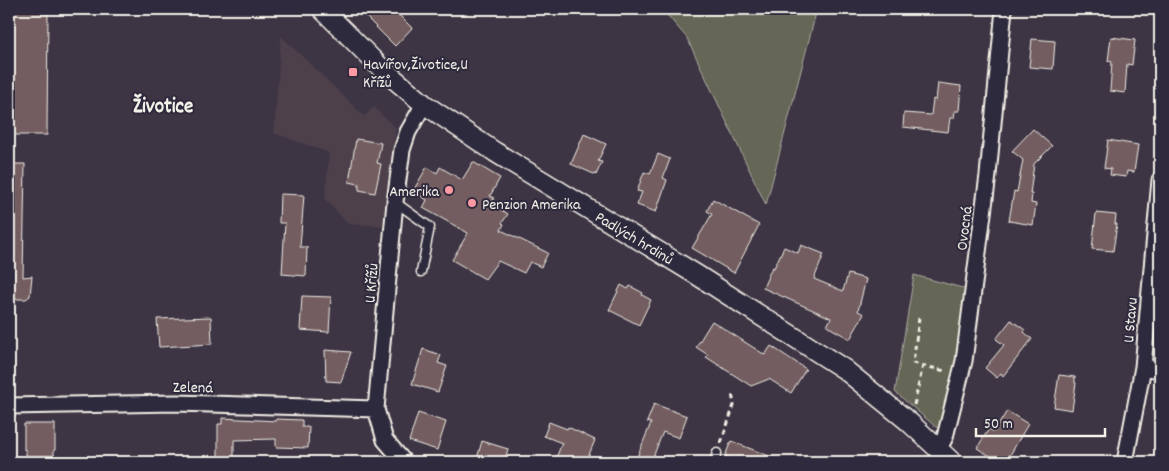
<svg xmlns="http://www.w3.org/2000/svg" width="1169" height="471" font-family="Dekko,sans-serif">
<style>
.built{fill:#4d404c}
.green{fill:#656657;stroke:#acaca0}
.building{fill:#735d60;stroke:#f4f1e8}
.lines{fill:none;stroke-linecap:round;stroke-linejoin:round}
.service-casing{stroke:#f4f1e8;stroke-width:11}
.minor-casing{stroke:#f4f1e8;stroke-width:19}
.tertiary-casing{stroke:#f4f1e8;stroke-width:22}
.path{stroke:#f4f1e8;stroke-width:3;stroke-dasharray:5 4;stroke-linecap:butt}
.service{stroke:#2f2a3d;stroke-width:8}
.minor{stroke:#2f2a3d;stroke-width:15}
.tertiary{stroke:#2f2a3d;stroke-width:19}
.poi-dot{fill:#ff9aa2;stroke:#2f2a3d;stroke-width:2}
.labels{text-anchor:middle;stroke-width:4;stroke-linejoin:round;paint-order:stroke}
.poi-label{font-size:16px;fill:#f4f1e8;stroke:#2f2a3d;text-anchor:start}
.street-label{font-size:16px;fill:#f4f1e8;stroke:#2f2a3d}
.district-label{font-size:21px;font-weight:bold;fill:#f4f1e8;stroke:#2f2a3d}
</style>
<rect width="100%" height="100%" fill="#3d3444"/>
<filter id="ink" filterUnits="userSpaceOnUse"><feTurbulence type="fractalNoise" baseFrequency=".02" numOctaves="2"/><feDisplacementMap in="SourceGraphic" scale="10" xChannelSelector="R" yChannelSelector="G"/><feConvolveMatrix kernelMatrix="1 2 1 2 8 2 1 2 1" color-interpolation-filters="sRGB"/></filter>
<g filter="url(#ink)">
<path class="built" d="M281 36 364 116 374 107 396 129 393 146 383 226 348 224 325 199 329 153 274 133Z"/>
<path class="green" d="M662 9H817L766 205 687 38Z
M914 275 970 290 943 426 937 428 895 392Z"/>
<path class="building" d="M9 9H48L47 135H9Z
M370 9H393L412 28 395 46 364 15Z
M1111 37 1135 40 1132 65 1127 64 1125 93 1110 91 1112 62 1108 61Z
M1032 39 1055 41 1053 69 1029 67Z
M938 83 961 86 959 111H955L954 118H950L948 132 903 127 904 113 931 115 933 99 936 100Z
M1033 129 1052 146 1034 164 1030 194H1032L1031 203 1036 204 1033 225 1009 221 1014 191 1017 192 1023 160 1012 151Z
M584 134 606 144 598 161 602 162 596 175 571 164Z
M356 139 381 143 377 163 381 164 375 193 359 190V184L349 182Z
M1108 140 1138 145 1134 172 1127 171 1126 177 1110 175 1111 169 1104 168Z
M658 154 670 159 663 178 667 180 656 212 637 205 642 192 637 191 644 172 650 174Z
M473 162 500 178 490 196 494 198 491 204 508 214 502 223 504 224 501 230 548 253 541 267 530 262 524 273 498 261 485 279 452 260 468 233 423 208 427 200 413 191 427 167 437 173 440 167 462 180Z
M9 164H25L23 277 32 276 30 296 26 299H9Z
M280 194 304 195 300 247H307L306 276 282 274 285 223H279Z
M713 199 759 225 734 273 692 248 712 214 707 211Z
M1096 213 1116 215 1115 224H1117L1113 251 1092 249Z
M801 245 824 254 814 279 843 291 848 274 866 279 858 311 864 314 850 339 827 326 831 318 763 288 772 267 774 268 784 247 798 253Z
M621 285 628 289 630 286 643 293 642 295 651 300 639 325 609 310Z
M302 296 331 297 329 332 300 330Z
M211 317 212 344 159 347 157 319Z
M1011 320 1025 330 1024 332 1032 339 1003 376 1001 373 997 378 985 368 1004 345 996 339Z
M712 321 765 355 771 346 806 369 791 393 769 379 751 386 706 357 708 355 696 347Z
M423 349 441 355 438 363 447 366 438 392 412 384Z
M325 350 351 352 341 382 326 381Z
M1059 375 1075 377V383H1076L1072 410 1054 407Z
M654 404 687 416 679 438 663 432 651 462H635L651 423 647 422Z
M1007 411 1028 424 1006 462H1000L977 448 989 429 994 432Z
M418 413 446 422 437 450 409 441Z
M222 418 276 421V419L302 420V427H309L308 448 276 447V439L234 440V461L218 460V424H222Z
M549 422 567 429 568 427 595 440 586 462H567L556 458 562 443 544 436Z
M24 424H55V450H54V456H26V450H24Z
M482 441 508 449 504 462H476Z
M731 441 784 462H740L725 456Z"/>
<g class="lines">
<g class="service-casing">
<path id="service" d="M395 202 430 227 421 272
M714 462 717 453"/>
</g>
<g class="minor-casing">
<path id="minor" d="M1143 367 1160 370
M9 406 176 403 376 409
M939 449 945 437 964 361 988 175 1004 9
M404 462 385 440 376 409 395 202 402 150 408 132 424 104
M1125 462 1143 367 1160 180"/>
</g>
<g class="tertiary-casing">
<path id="tertiary" d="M322 9 380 67 424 104 495 152 697 275 844 369 909 422 952 462"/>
</g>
<path class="path" d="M919 318 913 363 945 371
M914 405 923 365
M721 443 734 405 732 393
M861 462V458"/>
<use href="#service" class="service"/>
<use href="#minor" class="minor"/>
<use href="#tertiary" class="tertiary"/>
</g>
</g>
<g class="poi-dot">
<rect x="348" y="67" width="10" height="10" rx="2.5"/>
<circle cx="449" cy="190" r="5"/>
<circle cx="472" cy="203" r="5"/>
</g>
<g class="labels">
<g class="poi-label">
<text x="363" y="69">Havířov,Životice,U<tspan x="363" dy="18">Křížů</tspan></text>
<text x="439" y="196" text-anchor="end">Amerika</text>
<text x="482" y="209">Penzion Amerika</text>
</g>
<g class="street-label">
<text transform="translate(963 228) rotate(-83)" y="6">Ovocná</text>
<text transform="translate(635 237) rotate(31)" y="6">Padlých hrdinů</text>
<text transform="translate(370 283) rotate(-85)" y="6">U Křížů</text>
<text transform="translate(1129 320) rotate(-85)" y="6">U Stavu</text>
<text transform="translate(193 386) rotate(1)" y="6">Zelená</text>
</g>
<g class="district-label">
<text x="163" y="112">Životice</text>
</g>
</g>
<rect width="1169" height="471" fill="none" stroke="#2f2a3d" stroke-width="30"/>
<rect x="15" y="15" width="1139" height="441" fill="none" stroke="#f4f1e8" stroke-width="2" filter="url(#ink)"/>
<path d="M976 428v8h129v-8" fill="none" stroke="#f4f1e8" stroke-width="2.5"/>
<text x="984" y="428" font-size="15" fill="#f4f1e8" stroke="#2f2a3d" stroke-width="4" paint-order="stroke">50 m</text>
</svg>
